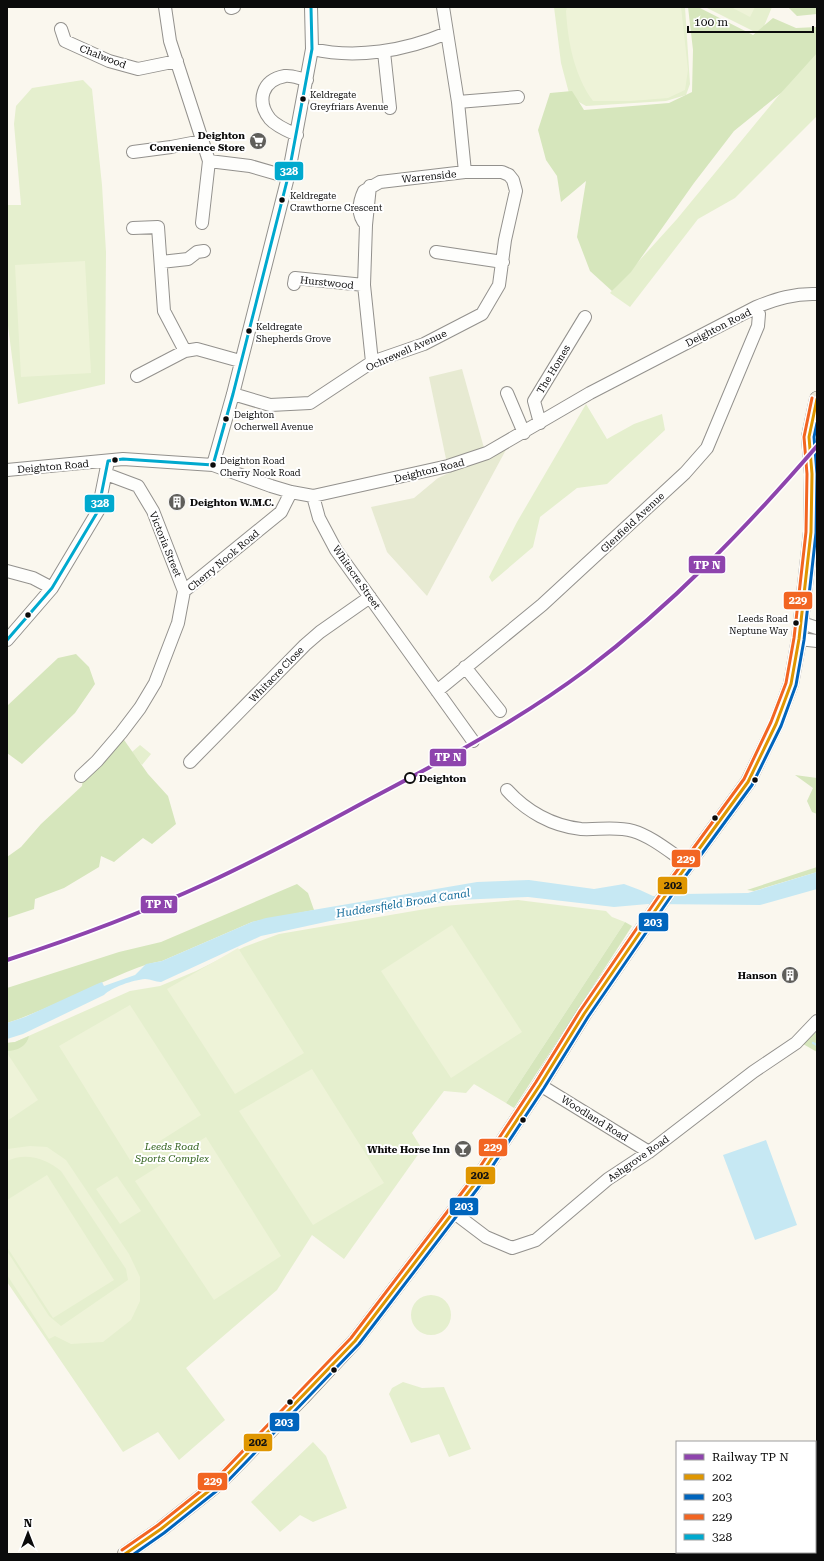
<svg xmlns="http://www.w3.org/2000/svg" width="824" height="1561" font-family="'Roboto Serif',serif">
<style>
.green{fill:#e5efce}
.forest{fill:#d6e6bc}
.cemetery{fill:#e7ead2}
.pitch{fill:#eef3d8}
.water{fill:#c6e8f3}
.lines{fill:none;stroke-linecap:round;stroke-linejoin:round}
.stream{stroke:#c6e8f3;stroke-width:2.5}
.river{stroke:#c6e8f3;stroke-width:15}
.minor-casing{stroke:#93918d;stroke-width:14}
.major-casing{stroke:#807f7a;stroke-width:16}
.minor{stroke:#fefefc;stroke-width:12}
.major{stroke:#ece5d7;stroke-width:15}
.bus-1-casing{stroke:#fff;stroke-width:6}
.bus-2-casing{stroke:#fff;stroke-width:6}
.bus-3-casing{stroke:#fff;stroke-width:6}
.bus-4-casing{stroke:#fff;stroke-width:6}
.bus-1{stroke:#df9601;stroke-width:3}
.bus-2{stroke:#0065bd;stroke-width:3}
.bus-3{stroke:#f26522;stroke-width:3}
.bus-4{stroke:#00a9ce;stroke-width:3}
.rail-1-casing{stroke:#fff;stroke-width:7}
.rail-1{stroke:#8e44ad;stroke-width:4}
.bus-dot{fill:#0b0b0b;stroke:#fff;stroke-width:1.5}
.stop-dot{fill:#fff;stroke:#0b0b0b;stroke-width:2}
.labels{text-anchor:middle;stroke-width:4;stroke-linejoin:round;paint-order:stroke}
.bus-label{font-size:9px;fill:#0b0b0b;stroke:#fff;text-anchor:start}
.street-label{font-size:10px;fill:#0b0b0b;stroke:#fff}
.poi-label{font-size:10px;font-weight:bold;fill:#0b0b0b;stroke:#fff;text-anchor:end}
.stop-label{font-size:10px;font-weight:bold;fill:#0b0b0b;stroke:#fff;text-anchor:start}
.park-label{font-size:10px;font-style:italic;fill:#31621d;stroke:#fff}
.water-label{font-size:11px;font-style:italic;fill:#166d9b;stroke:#fff}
.line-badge{stroke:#fff;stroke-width:1.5}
.badge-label{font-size:11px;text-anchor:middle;font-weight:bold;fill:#fff}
.pale-badge-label{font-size:11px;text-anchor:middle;font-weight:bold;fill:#111}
</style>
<rect width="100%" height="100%" fill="#faf7ee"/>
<path class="green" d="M554 7H685L690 84 686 95 666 101 586 106 570 97 561 63Z
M705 7H772L762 31H753Z
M817 49V116L735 198 698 219 630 307 610 293 677 219Z
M83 80 92 89 102 185 106 252 105 384 18 404 7 318V205H21L14 124 16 106 32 88Z
M586 404 607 439 634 424 662 414 665 430 607 484 577 488 540 517 533 547 492 582 489 577 517 522Z
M140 745 151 754 142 765 132 752Z
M518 900 606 911 612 917 625 922 506 1103 474 1084 466 1093 444 1091 412 1133 422 1149 344 1259 312 1235 277 1290 186 1368 225 1420 179 1460 158 1432 123 1452 7 1282V1043L15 1042 130 991 160 986 196 971 244 947 279 934 443 906Z
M411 1315a20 20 0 1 1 40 0a20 20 0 1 1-40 0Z
M403 1382 422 1388 444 1387 471 1449 449 1457 439 1434 411 1443 389 1394 392 1388Z
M313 1442 326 1456 347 1508 313 1522 300 1515 280 1532 251 1502Z
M817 1538V1554H791L794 1552H815V1539Z"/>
<path class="forest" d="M688 7H698L753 35 773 18 796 28 817 27V53L781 93 734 131 694 183 631 272 612 291 590 271 577 237 586 181 561 202 557 176 546 160 538 130 550 93 572 91 584 110 669 103 692 92 693 50Z
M788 7H817V14L797 16Z
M76 654 89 667 95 684 75 713 22 764 7 753V706L58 658Z
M122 737 148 774 168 796 176 824 152 844 143 838 114 862 101 856 99 867 64 888 35 899 34 909 7 918V857L21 847 41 824 82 786 83 778Z
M795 775 817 778V814L812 812 807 801 813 788Z
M817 867V872L754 891 747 890Z
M297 884 308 893 314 910 252 922 162 961C145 964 131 970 115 977 79 992 44 1011 7 1023V988L119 952 161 942Z
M625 922 632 926 514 1108 506 1103Z
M817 1031V1052L803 1044Z
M29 1036C27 1046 17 1051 7 1051V1043L15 1042Z"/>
<path class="cemetery" d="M462 369 484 448 465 455 446 459 429 377Z
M508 446 427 596 387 552 371 507 414 498 438 478Z"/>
<path class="pitch" d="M567 7H681L688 70 685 90 668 98 631 101H593C574 75 568 42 566 11Z
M731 7H755L750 17Z
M85 261 91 373 21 377 15 265Z
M452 925 522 1032 451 1078 381 971Z
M238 948 304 1053 235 1094 167 989Z
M130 1005 201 1115 130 1160 59 1046Z
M7 1053 38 1100 7 1121Z
M312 1069 384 1183 313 1225 239 1111Z
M206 1137 281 1256 214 1300 135 1181Z
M30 1146 47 1147 66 1160 129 1254 140 1277V1301L131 1320 103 1342 71 1344 55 1336 49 1339 7 1275V1251L49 1316 61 1326 128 1280 126 1269 61 1171C46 1158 25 1152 7 1161V1149Z
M47 1175 114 1280 53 1318 7 1247V1200Z
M117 1176 141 1211 120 1224 96 1189Z"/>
<path class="water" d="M817 872V889L760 905 648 904 614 907 528 897 457 900 330 921 261 936 161 982C155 982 151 979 145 979 133 980 112 987 104 995L23 1034 7 1039V1023L25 1017 97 984 102 982 104 986 135 975 146 964 162 961 252 922 266 918 477 882 529 880 594 889 624 884 640 890 653 896H680L683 894 748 893Z
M766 1140 797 1225 755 1240 723 1155Z"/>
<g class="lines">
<path class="stream" d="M813 1043 817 1045"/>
<path class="river" d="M815 1465H817
M738 1554 739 1552"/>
<g class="minor-casing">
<path id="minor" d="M165 7 170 41 209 161 202 223
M231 8 234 7
M61 29 65 41 109 61 138 69 177 61
M312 49C356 59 405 51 447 33
M384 52 390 108
M458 102 518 97
M297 135C288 131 276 126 270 119 256 101 262 80 285 76 292 75 300 79 307 80
M133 152 171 147 202 141
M209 161 250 166 288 177
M366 225 370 186
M133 228 158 227 164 311 185 351 197 349 240 361
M436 252 503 262
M161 262 188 259 197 252 204 251
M294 284 295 278 364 285
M372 362 364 285 366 225C357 215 358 204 364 191L380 182 465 172 458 102 443 7
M137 376 185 351
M507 393 524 433
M233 394 270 405 310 403 372 362 424 344 482 314 499 285 505 240 516 191 513 180 509 175 502 172H465
M540 423 534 401 585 317
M213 465 233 394 288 177 312 49 311 7
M7 470 123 459 213 465 271 486 291 492 313 496 448 466 487 453 590 393 756 307C776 299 795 293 817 294
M106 474 138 486 153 511 184 591
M313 496 319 518 336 550 473 741
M7 571 33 578 52 588
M802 623 817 628
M799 639 817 641
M7 640 52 588 98 511 108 461
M465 667 500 711
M437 691 542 605 685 473 707 448 758 326 759 314 756 307
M190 762 305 645 320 632 370 597
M81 776 97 761 121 733 140 708 155 683 178 623 184 591 281 512 291 492
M507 790C526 811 552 826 581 829 598 830 616 826 633 831 653 837 671 853 688 864
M540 1085 649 1152
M453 1212 486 1237 512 1248 536 1240 608 1179 649 1152 753 1072 796 1043 817 1021"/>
</g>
<g class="major-casing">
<path id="major" d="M125 1554 161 1529 220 1482 302 1398 355 1341 474 1185 540 1085 584 1014 672 886 748 782 776 724 791 684 799 639 811 532 812 474 809 437 817 399"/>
</g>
<use href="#minor" class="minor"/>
<use href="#major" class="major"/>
<g class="bus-1-casing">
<path id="bus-1" d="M125 1554 161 1529 220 1482 355 1341 474 1185 540 1085 584 1014 672 886 748 782 776 724 791 684 799 639 811 532 812 474 809 437 817 399"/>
</g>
<g class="bus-2-casing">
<path id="bus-2" d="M134 1554 164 1533 224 1485 359 1344 478 1188 544 1088 588 1017 676 889 752 785 781 726 796 685 804 640 816 533 817 474 814 437 817 423"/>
</g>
<g class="bus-3-casing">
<path id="bus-3" d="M122 1550 158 1525 217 1478 351 1338 470 1182 536 1082 580 1011 668 883 744 779 771 722 786 683 794 638 806 532 807 474 804 437 812 398"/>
</g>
<g class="bus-4-casing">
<path id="bus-4" d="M7 640 52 588 98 511 108 461 123 459 213 465 233 394 288 177 312 49 311 7"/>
</g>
<use href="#bus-1" class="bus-1"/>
<use href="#bus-2" class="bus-2"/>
<use href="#bus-3" class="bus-3"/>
<use href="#bus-4" class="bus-4"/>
<g class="rail-1-casing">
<path id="rail-1" d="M7 960C75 938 142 913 207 883 264 857 318 827 372 798 446 759 519 720 586 670 672 605 747 527 817 446"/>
</g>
<use href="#rail-1" class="rail-1"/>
</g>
<defs>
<g id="supermarket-disc" transform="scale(0.9)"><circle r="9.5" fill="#5f5e5a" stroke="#fff"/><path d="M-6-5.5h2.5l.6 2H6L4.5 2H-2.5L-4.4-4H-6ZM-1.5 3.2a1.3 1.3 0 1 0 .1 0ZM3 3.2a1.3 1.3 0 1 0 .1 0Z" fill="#fff"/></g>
<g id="building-disc" transform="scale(0.9)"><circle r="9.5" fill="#5f5e5a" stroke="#fff"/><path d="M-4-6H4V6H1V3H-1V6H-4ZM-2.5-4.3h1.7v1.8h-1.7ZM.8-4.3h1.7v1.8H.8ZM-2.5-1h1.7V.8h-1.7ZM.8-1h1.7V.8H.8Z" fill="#fff"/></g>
<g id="bar-disc" transform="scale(0.9)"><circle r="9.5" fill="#5f5e5a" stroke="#fff"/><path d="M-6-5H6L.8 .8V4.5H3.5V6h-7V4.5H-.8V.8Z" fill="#fff"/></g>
</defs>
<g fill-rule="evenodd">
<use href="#supermarket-disc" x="258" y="141"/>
<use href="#building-disc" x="177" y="502"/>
<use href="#building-disc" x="790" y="975"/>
<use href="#bar-disc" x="463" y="1149"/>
</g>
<g class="bus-dot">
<circle cx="303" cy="99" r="3.5"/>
<circle cx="282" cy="200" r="3.5"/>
<circle cx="249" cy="331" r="3.5"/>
<circle cx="226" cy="419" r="3.5"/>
<circle cx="115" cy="460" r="3.5"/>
<circle cx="213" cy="465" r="3.5"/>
<circle cx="28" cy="615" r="3.5"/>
<circle cx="796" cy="623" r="3.5"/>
<circle cx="755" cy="780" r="3.5"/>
<circle cx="715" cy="818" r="3.5"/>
<circle cx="523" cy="1120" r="3.5"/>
<circle cx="334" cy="1370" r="3.5"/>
<circle cx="290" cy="1402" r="3.5"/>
</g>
<circle class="stop-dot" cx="410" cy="778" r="5"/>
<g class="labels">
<g class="bus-label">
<text x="310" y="98">Keldregate<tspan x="310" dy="12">Greyfriars Avenue</tspan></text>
<text x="290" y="199">Keldregate<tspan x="290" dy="12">Crawthorne Crescent</tspan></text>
<text x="256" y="330">Keldregate<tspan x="256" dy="12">Shepherds Grove</tspan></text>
<text x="234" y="418">Deighton<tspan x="234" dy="12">Ocherwell Avenue</tspan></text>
<text x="220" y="464">Deighton Road<tspan x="220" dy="12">Cherry Nook Road</tspan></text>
<text x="788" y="622" text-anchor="end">Leeds Road<tspan x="788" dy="12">Neptune Way</tspan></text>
</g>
<g class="street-label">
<text transform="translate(103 56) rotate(21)" y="4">Chalwood</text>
<text transform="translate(429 176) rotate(-6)" y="4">Warrenside</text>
<text transform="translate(327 282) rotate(6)" y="4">Hurstwood</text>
<text transform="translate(718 327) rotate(-27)" y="4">Deighton Road</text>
<text transform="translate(406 350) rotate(-24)" y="4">Ochrewell Avenue</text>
<text transform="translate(553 369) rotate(-59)" y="4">The Homes</text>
<text transform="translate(53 466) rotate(-5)" y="4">Deighton Road</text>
<text transform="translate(429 470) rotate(-14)" y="4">Deighton Road</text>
<text transform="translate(632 522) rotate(-43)" y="4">Glenfield Avenue</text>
<text transform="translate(166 544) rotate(68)" y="4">Victoria Street</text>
<text transform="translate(223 560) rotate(-40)" y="4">Cherry Nook Road</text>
<text transform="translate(357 577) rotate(55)" y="4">Whitacre Street</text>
<text transform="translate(276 674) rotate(-46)" y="4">Whitacre Close</text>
<text transform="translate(595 1118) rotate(32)" y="4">Woodland Road</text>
<text transform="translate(638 1158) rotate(-35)" y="4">Ashgrove Road</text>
</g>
<g class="poi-label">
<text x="245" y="139">Deighton<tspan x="245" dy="12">Convenience Store</tspan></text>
<text x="190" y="506" text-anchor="start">Deighton W.M.C.</text>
<text x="777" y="979">Hanson</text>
<text x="450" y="1153">White Horse Inn</text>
</g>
<g class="stop-label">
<text x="419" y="782">Deighton</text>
</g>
<g class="park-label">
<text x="172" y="1150">Leeds Road<tspan x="172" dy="12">Sports Complex</tspan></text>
</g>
<g class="water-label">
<text transform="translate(403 903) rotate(-9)" y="4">Huddersfield Broad Canal</text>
</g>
</g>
<g class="line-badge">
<rect x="274" y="161" width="30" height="20" rx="4" fill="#00a9ce"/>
<rect x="84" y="494" width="31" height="19" rx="4" fill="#00a9ce"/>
<rect x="688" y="555" width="38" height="19" rx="4" fill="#8e44ad"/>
<rect x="783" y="591" width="30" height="19" rx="4" fill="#f26522"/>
<rect x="429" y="748" width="38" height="19" rx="4" fill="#8e44ad"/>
<rect x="671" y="849" width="30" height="19" rx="4" fill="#f26522"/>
<rect x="657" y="876" width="31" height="19" rx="4" fill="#df9601"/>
<rect x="140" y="895" width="38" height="19" rx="4" fill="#8e44ad"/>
<rect x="638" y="912" width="31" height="20" rx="4" fill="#0065bd"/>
<rect x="478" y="1138" width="30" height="19" rx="4" fill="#f26522"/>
<rect x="465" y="1166" width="31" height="19" rx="4" fill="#df9601"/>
<rect x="449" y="1197" width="30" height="19" rx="4" fill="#0065bd"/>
<rect x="269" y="1412" width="31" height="20" rx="4" fill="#0065bd"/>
<rect x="243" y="1433" width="30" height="19" rx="4" fill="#df9601"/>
<rect x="197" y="1472" width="31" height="19" rx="4" fill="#f26522"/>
</g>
<g class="badge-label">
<text x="289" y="175">328</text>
<text x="100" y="507">328</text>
<text x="707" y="569">TP N</text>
<text x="798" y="604">229</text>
<text x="448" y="761">TP N</text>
<text x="686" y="863">229</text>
<text x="159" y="908">TP N</text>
<text x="653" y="926">203</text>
<text x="493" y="1151">229</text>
<text x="464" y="1210">203</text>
<text x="284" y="1426">203</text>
<text x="213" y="1485">229</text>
</g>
<g class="pale-badge-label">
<text x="673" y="889">202</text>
<text x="480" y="1179">202</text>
<text x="258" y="1446">202</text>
</g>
<rect width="824" height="1561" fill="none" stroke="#0b0b0b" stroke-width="16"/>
<rect x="676" y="1441" width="140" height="112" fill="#ffffff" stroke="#9d9d9d"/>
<rect x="684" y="1454" width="20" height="6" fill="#8e44ad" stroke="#9d9d9d"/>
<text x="712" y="1461" font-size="12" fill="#0b0b0b">Railway TP N</text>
<rect x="684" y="1474" width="20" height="6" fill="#df9601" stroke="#9d9d9d"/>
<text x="712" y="1481" font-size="12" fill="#0b0b0b">202</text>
<rect x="684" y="1494" width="20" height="6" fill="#0065bd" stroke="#9d9d9d"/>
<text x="712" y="1501" font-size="12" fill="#0b0b0b">203</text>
<rect x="684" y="1514" width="20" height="6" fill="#f26522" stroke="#9d9d9d"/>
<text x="712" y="1521" font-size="12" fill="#0b0b0b">229</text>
<rect x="684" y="1534" width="20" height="6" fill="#00a9ce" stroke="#9d9d9d"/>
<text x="712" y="1541" font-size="12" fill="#0b0b0b">328</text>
<g transform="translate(28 1533)" stroke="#ffffff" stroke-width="3" paint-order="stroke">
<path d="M0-3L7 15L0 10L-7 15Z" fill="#0b0b0b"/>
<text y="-6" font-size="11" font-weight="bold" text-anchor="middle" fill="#0b0b0b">N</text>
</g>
<path d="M688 26v6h125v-6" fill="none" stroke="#0b0b0b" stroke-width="2"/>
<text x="694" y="26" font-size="12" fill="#0b0b0b" stroke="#ffffff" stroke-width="3" paint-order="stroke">100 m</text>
</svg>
